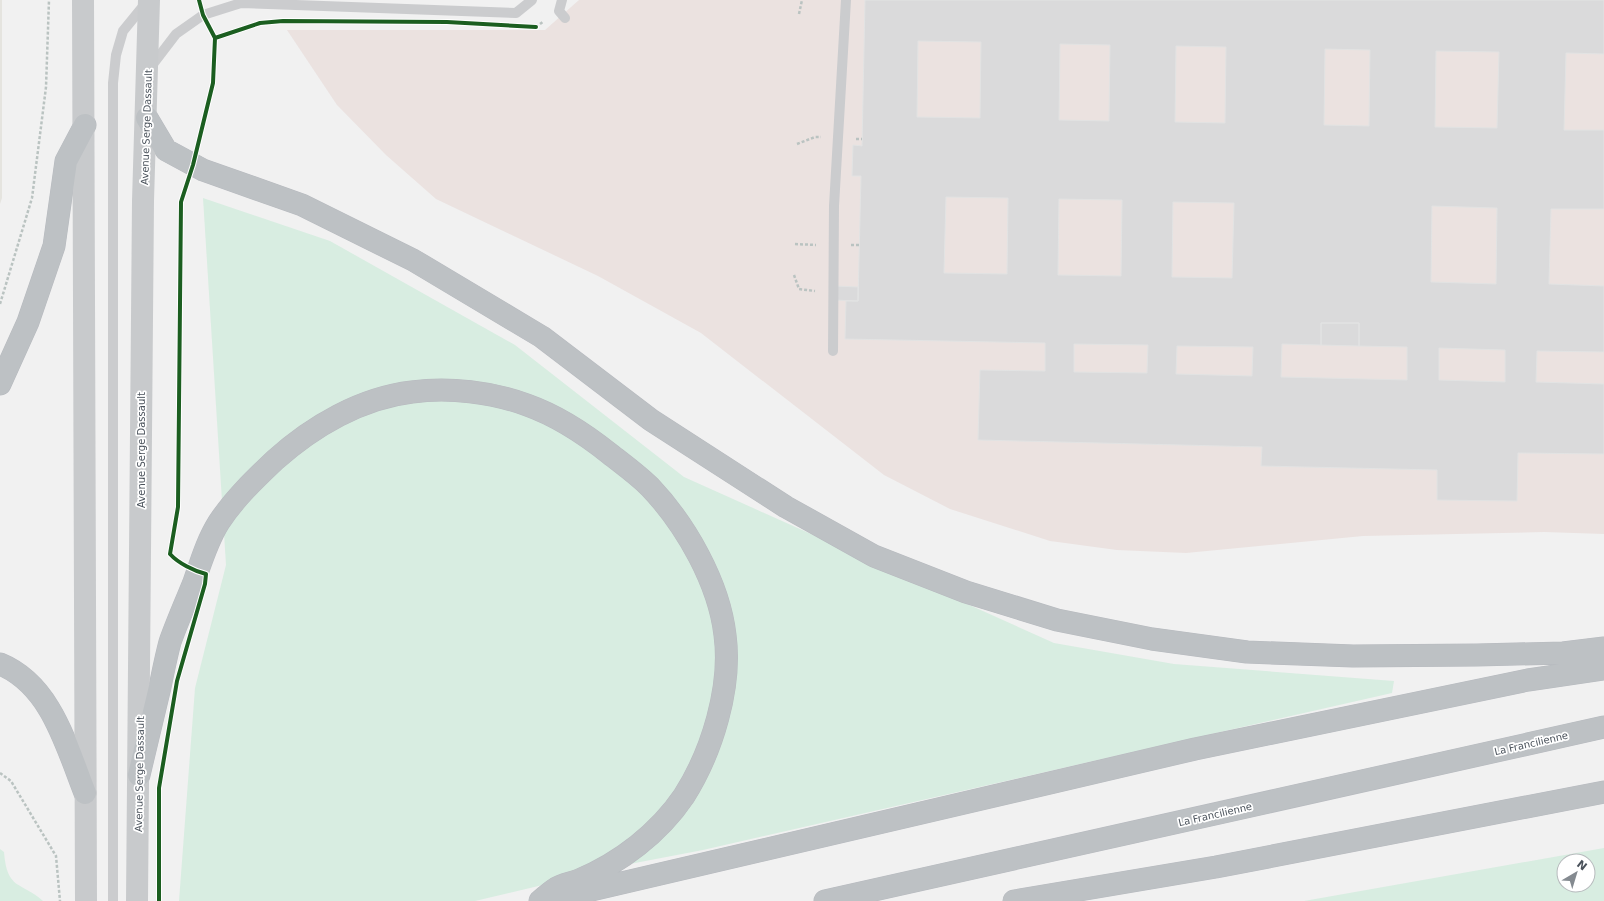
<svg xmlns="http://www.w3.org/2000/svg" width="1604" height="901" font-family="'DejaVu Sans',sans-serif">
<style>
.commercial{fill:#e5e4df}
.medical{fill:#ebe2e0}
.green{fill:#d8ede1;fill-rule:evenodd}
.building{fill:#dadadb;stroke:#e2e3e3;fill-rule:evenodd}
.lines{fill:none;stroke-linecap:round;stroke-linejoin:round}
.highway-casing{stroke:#b7babf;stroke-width:23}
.path{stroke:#bac3c1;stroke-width:2.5;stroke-dasharray:3 2;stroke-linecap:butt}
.lane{stroke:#cbccce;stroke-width:10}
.primary{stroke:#c8cacc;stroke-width:22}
.highway{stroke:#bdc1c4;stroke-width:22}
.cycleway-casing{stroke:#fff;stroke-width:6}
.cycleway{stroke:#1b5e20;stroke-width:4}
.labels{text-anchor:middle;stroke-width:3.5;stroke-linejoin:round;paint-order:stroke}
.street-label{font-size:10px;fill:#4a525b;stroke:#fff}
</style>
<rect width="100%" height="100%" fill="#f1f1f1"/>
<path class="commercial" d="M0 0H2V198L0 204Z"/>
<path class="medical" d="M579 0H1604V534L1544 532 1363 536 1186 553 1117 550 1050 541 950 509 884 475 701 333 598 276 436 199 386 155 337 105 287 30H545Z"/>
<path class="green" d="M203 198 330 241 515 345 684 477 1054 643 1174 664 1394 681 1392 693 703 850 635 863 475 901H179L195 688 226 565Z
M1604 848V901H1304ZM1564 861H1588V885H1564Z
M0 849 4 852C7 891 21 881 43 901H0Z"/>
<path class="building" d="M865 0H1604V54L1566 53 1564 130H1604V209H1551L1549 284 1604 286V352L1537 351 1536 382 1604 384V454L1518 453 1517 501 1437 500V470L1261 466 1262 447 978 440 980 370 1045 371V343L845 339 846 301H858L861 176H852L853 145 862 146ZM918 41 981 42 980 118 917 117ZM1060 44 1110 45 1109 121 1059 120ZM1176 46 1226 47 1225 123 1175 122ZM1325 49 1370 50 1369 126 1324 125ZM1436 51 1499 52 1497 128 1435 127ZM946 197 1008 198 1007 274 944 273ZM1059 199 1122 200 1121 276 1058 275ZM1173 202 1234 203 1232 278 1172 277ZM1432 206 1497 208 1496 284 1431 282ZM1321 323H1359V346L1407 347V380L1281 377 1282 344 1321 345ZM1074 344 1148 345 1147 373 1074 372ZM1177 346 1253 347 1252 376 1176 374ZM1439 348 1505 350V382L1439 380Z
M834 286 858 287V301L834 300Z
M1321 323H1359V346L1321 345Z"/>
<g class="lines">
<g class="highway-casing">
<path id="highway" d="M147 118 166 150 203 170 302 205 413 260 542 337 651 420 786 507 874 556 966 592 1057 620 1152 639 1247 652 1353 656 1477 655 1563 653 1604 648
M0 384 28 322 54 246 66 161 85 125
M0 664C51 685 66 745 85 793
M139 775C146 745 153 716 160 687 163 672 166 657 170 642 177 622 186 602 194 582 201 562 207 541 219 522 234 499 255 479 275 460 313 426 361 398 412 392 449 387 492 392 527 405 558 416 585 434 610 454 624 465 638 475 650 487 686 525 719 583 725 635 732 687 712 752 684 796 659 833 620 863 579 880 572 883 562 884 555 889 550 892 545 897 540 901
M566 896 1195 749 1528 680 1604 669
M825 901 1604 727
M1014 901 1216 867 1604 792"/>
</g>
<path class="path" d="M799 14 802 0
M536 27 544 21
M856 139H862
M797 144 815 137H821
M795 244 816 245
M851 245H859
M794 275 799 289 815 291
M0 304 32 198 46 87 49 0
M0 773 11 781 56 856 60 901"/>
<path class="lane" d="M562 0 559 11 565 18
M150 68 176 34 203 15 241 3 516 13 532 0
M833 351 834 206 846 0
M113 901V83L116 55 123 31 145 4"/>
<path class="primary" d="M83 0 86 901
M137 901 143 201 149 0"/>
<use href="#highway" class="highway"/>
<g class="cycleway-casing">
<path id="cycleway" d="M215 38 260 23 283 21 447 22 536 27
M159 901V788L177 681 205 584 206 574C194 571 178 563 170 554L178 507 181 202 193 165 213 83 215 38 203 15 199 0"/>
</g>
<use href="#cycleway" class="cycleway"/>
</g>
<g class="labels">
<g class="street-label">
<text transform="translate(146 127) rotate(-88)" y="4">Avenue Serge Dassault</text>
<text transform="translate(141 450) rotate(-90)" y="4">Avenue Serge Dassault</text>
<text transform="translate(1531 743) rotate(-13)" y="4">La Francilienne</text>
<text transform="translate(139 774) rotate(-89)" y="4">Avenue Serge Dassault</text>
<text transform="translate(1215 814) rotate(-13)" y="4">La Francilienne</text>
</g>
</g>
<g transform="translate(1576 873) rotate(38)"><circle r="19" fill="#ffffff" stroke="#b7babd"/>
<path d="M0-3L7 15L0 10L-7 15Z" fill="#848a90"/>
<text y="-6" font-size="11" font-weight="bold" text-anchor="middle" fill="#4a525b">N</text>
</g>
</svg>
